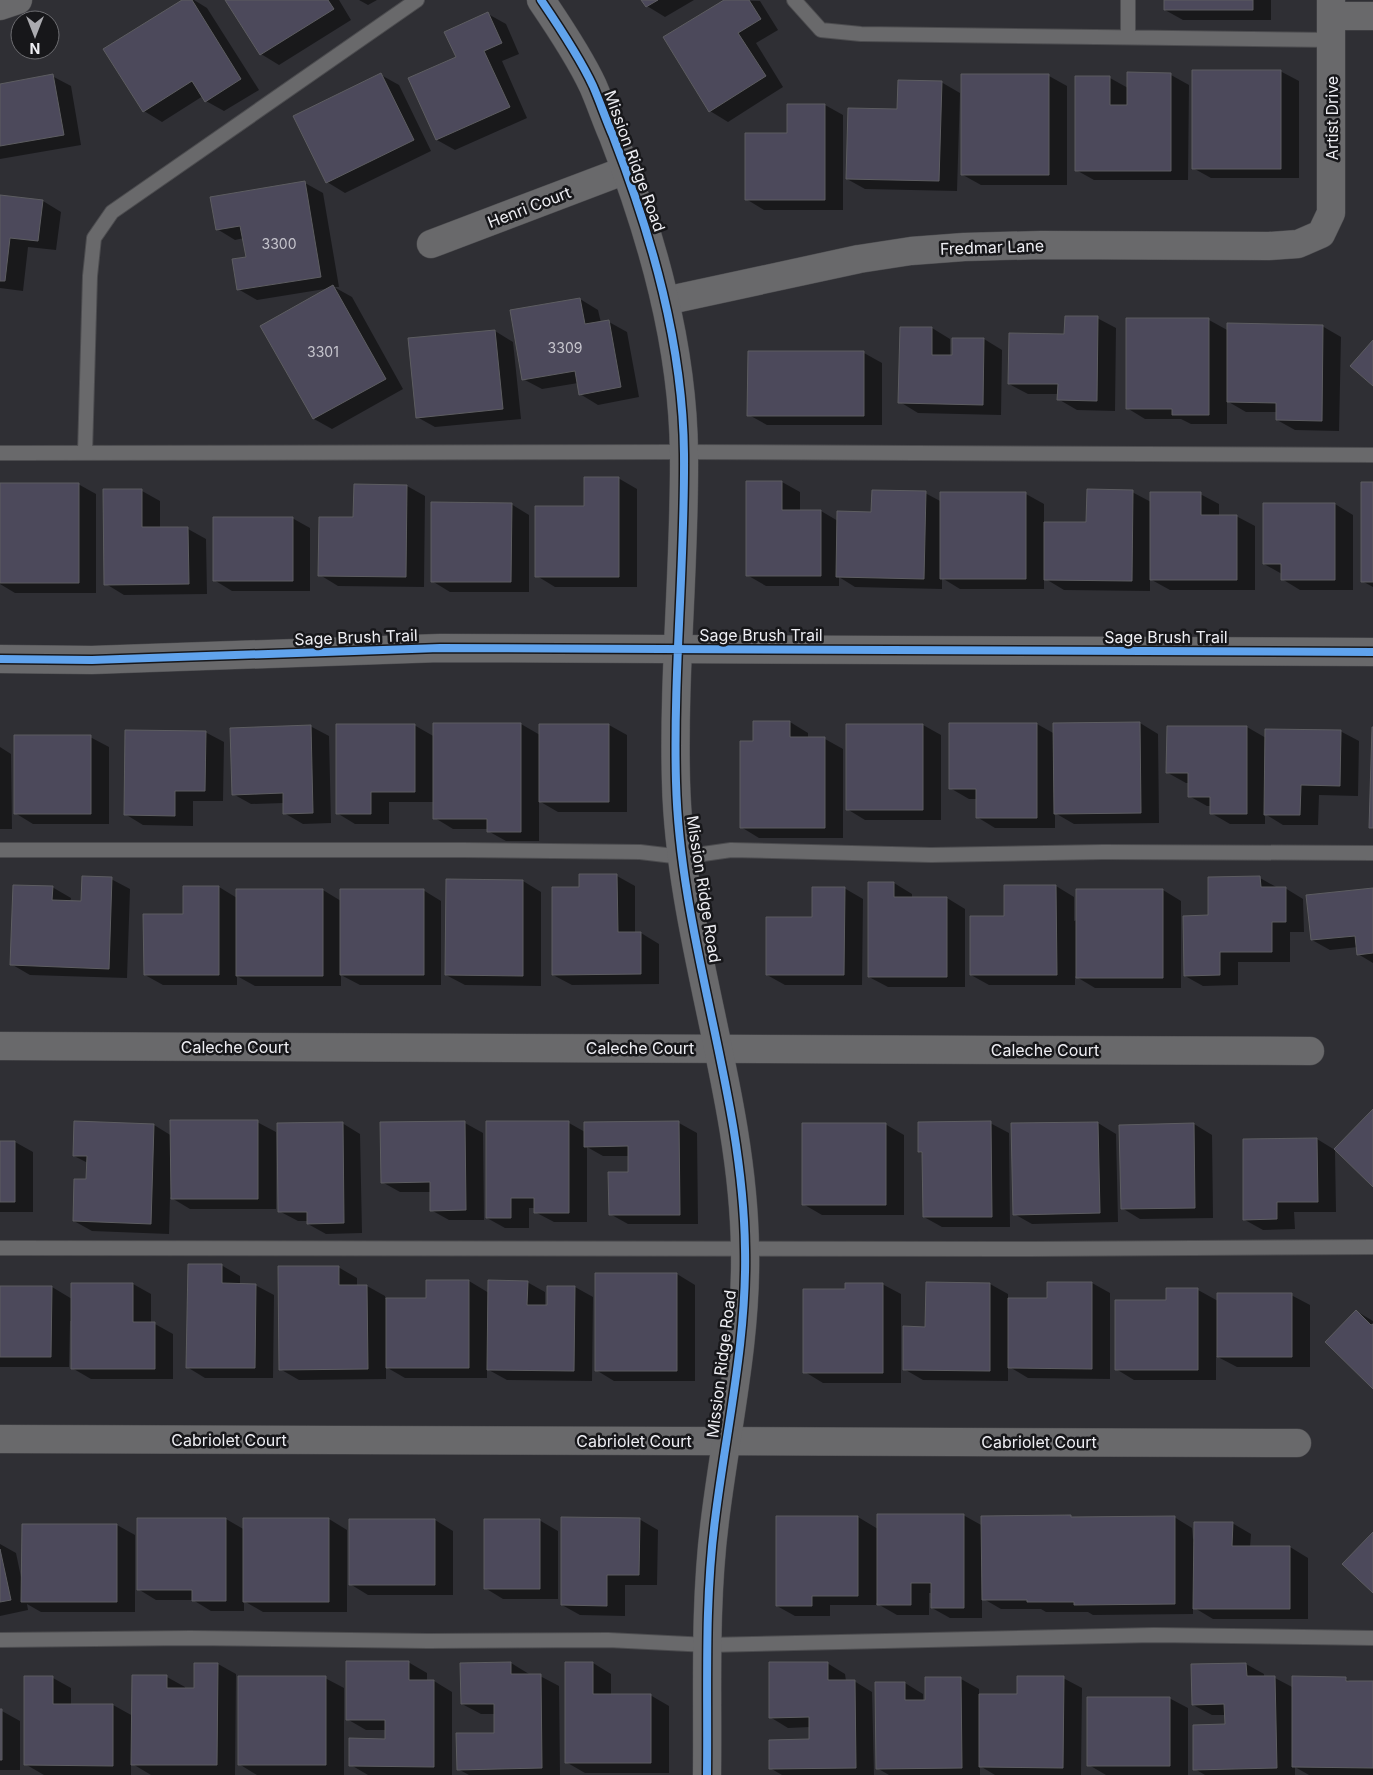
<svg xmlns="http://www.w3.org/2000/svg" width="1373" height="1775" font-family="Inter,sans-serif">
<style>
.shadow{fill:#0007}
.building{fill:#4c495b;stroke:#5d5d61}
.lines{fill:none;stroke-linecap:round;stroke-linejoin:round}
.service-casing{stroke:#4c4c4f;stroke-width:16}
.minor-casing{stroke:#4c4c4f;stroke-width:29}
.tertiary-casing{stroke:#4c4c4f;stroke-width:29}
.service{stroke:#69696b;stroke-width:14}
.minor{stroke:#69696b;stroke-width:28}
.tertiary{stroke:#69696b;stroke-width:28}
.cycleway-casing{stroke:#17171a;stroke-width:11}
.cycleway{stroke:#60a3ed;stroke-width:8}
.labels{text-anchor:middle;stroke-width:5;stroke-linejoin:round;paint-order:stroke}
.number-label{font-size:14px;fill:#c6c5cd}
.street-label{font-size:16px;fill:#eeeef3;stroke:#17171a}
</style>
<rect width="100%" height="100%" fill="#2f2f34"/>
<path class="shadow" d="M184 0H194L207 8 259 90 224 111 206 101 203 96 162 122 144 111Z
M227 0H339L351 20 279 65 261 54Z
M359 0H377L368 5Z
M643 0H694L665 17 647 6Z
M726 0 760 1 778 30 756 43 783 87 728 122 710 111Z
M1165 0H1271V20H1183L1165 10Z
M488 14 506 24 519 54 502 61 527 118 455 150 437 140 458 58Z
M1280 71 1299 81V178H1211L1193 168Z
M381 75 399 85 431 151 345 193 327 182Z
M1171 75 1189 85 1188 180H1094L1076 170 1110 78 1128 88Z
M52 76 71 86 81 145 0 159V85Z
M1049 76 1067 86V185H981L963 175Z
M941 82 960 93 957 191 865 189 847 179 898 111Z
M825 105 843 115V210H764L746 199 788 134Z
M305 183 323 193 339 287H334L352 297 403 389 332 429 314 419 331 288 257 300 238 289 247 258 244 238 235 240 217 229Z
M0 196 43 201 61 212 56 250 28 247 23 291 0 288Z
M580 299 598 310 601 323 609 322 627 332 639 397 598 405 580 394 578 383 542 389 523 379Z
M1097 318 1116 328 1115 411 1077 410 1058 399 1059 394H1028L1009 384 1066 335Z
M1209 320 1229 331 1322 326 1341 337 1339 431 1295 430 1277 420V412H1246L1227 401V424H1191L1181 419H1145L1127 408Z
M932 328 950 339V357L984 339 1002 350 1001 415 918 413 900 402Z
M495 331 513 342 521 419 435 427 417 417Z
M749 353H864L882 363V425H767L749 415Z
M618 478 637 489V587H555L537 576Z
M747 482H782L800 492V511H821L838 521 873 513 925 493 942 502 1026 494 1044 504V524H1087L1132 492 1151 502 1200 494 1219 504V516H1236L1255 526V590H1170L1150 579V591L1064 590 1044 578V589H960L942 578V589L855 587 839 577V586H766L747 575Z
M1373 483V587L1362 581Z
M0 484H78L96 494V593H15L0 584Z
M407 486 425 496 424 587 338 586 320 575 354 518Z
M142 491 160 501V529H188L206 539 207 594 124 595 106 584Z
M511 504 529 515V592H450L432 581Z
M1264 504H1335L1353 515V590H1300L1282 579V574L1264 564Z
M292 518 310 528V591H232L214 580Z
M790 722 808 733V739H825L843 749V838H759L741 827 754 742Z
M1140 723 1158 734 1159 823 1074 824 1055 813V828H995L977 817V799H969L950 788 1037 724 1055 734Z
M521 724 540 735 609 725 627 735V812H558L539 801V841H506L488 831V829H453L435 818V802H389V824H355L337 813 414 725 435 737Z
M923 725 941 735V820H865L847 809Z
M310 726 329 736 331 823 303 824 284 813V803L251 804 233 794Z
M1247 727 1266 738 1340 731 1359 741 1358 796 1319 795 1318 825H1283L1265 814V824H1230L1211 813V806H1207L1189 796V783H1186L1168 773Z
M205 732 224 742 223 801H193V826L143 825 125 814Z
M90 737 109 747V824H33L15 813Z
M0 747 11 754 12 829H0Z
M617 876 635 886V933H641L659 944V984L572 985 553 975 580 888Z
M1260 878 1278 888H1285L1303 899 1304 932H1290V962H1238V985L1203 986 1185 976 1209 916Z
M111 879 130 889 127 978 30 975 11 964 52 887 71 898 70 902H83Z
M447 880 523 881 541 892V986L465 985 446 975Z
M894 883 912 894V898H947L965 909V987H888L869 977Z
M1056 886 1074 897V921L1163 890 1181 901V988H1095L1075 976V985H989L971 975 1006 917Z
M219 887 237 898 323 890 341 901 423 890 441 901V985H360L341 975V986H255L237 976V985H163L145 975 184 915Z
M844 888 863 899 862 985H785L767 975 813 918Z
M1373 889V963L1358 954V947L1330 950 1312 940Z
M257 1122 276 1132V1209H190L170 1197 169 1234 92 1231 74 1221 87 1180 88 1163 74 1156 154 1125 172 1136Z
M342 1123 360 1134 362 1233 326 1234 308 1224V1221H298L279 1211Z
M465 1123 483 1133 484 1220H449L431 1210V1192H400L382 1182Z
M569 1123 585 1132V1123H679L697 1133 698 1224H628L610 1214 629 1173V1156H603L587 1147V1222H554L535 1212V1208H529V1228H505L487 1218Z
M990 1123 1009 1133 1010 1227H942L924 1217 923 1154 919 1152Z
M1098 1123 1116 1134 1118 1222 1032 1224 1014 1214 1012 1124Z
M885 1124 904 1135V1215H822L803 1204Z
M1194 1124 1212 1135 1213 1218 1140 1219 1122 1208Z
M1317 1139 1335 1150 1336 1212H1294L1295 1229 1263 1230 1245 1220 1244 1140Z
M0 1142H15L33 1152V1212H0Z
M221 1265 240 1276V1284L255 1285 274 1295 273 1378H205L187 1367Z
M338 1267 357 1278V1286H367L385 1296V1299H427V1281H469L489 1293 527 1282 545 1292V1306L575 1287 593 1297 592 1381 507 1380 487 1369V1378H405L386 1367V1379L299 1380 280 1369Z
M677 1274 695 1285V1381H614L596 1370Z
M1092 1283 1110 1293V1379L1028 1378 1008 1366V1381L923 1380 904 1369 927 1329 990 1284 1008 1294V1299H1048Z
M72 1284H133L151 1294V1324H155L173 1334V1379H91L72 1368V1321H70L69 1367H0V1287H52L72 1299Z
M882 1284 901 1294V1383H823L805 1372 846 1291Z
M1198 1290 1218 1301 1291 1295 1310 1305V1367H1237L1216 1356V1380H1134L1116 1369Z
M1356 1311 1373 1321V1387Z
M963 1515 983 1526V1517H1174L1192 1528 1193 1539 1232 1523 1251 1534 1250 1547H1290L1308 1558V1619H1213L1193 1607V1614L1093 1615 1088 1612H1046L1041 1609H1001L982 1598V1618H950L932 1608V1593H929V1615H897L876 1603V1605H830V1616H795L777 1606 858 1517 878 1529Z
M226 1519 245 1530 329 1519 347 1530V1612H263L244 1601V1611H211L193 1600H156L138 1589Z
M639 1519 658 1530 657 1585H625V1616L580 1615 562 1605Z
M350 1520H435L453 1531V1595H368L350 1584Z
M539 1520 558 1531V1599H503L485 1588Z
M117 1525 135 1535V1612H41L27 1604 28 1610 0 1616V1544L16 1553 21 1577Z
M408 1662 427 1673V1681H434L452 1692V1775H368L351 1765 387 1740V1730H366L347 1719Z
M511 1663 529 1674V1676H540L559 1686 560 1775H469L458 1769 496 1734 495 1714H481L462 1704Z
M566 1663H593L611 1674V1695H650L669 1706V1773H585L566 1762Z
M827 1663 845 1674 846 1681H854L872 1692 874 1775H782L770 1768 810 1741V1727L788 1728 770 1717Z
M218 1664 236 1674 235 1775H151L131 1763V1775H44L25 1764 53 1678 71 1688V1705H113L133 1716 167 1677 185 1687V1689H195Z
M1246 1664 1264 1674V1678H1275L1294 1688 1346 1679 1352 1682H1373V1775H1309L1295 1767V1775H1205L1195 1769 1226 1725V1715H1212L1193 1705Z
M325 1678 344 1688V1775H257L239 1764Z
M1063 1678 1082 1688 1081 1775H995L980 1766V1775H889L877 1768 905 1683 923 1694V1701H926L961 1679 979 1689V1695H1019Z
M1169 1698 1188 1708V1775H1106L1089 1765Z
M0 1710 20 1721V1770H0Z"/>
<path class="building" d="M182 0H192L241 79 205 102 192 81 143 112 103 49Z
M225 0H328L334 9 260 55Z
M641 0H658L646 7Z
M724 0H749L761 19 738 33 766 76 709 112 663 37Z
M1164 0H1253V10H1164Z
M488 12 502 43 484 51 510 107 436 140 408 78 456 57 444 32Z
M1192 70H1281V169H1192Z
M1127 72 1171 73V171H1075V76H1110V105H1127Z
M381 73 414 140 326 183 293 116Z
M53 74 64 135 0 146V84Z
M961 74H1049V175H961Z
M898 80 942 81 939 181 846 179 848 108 897 109Z
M787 104H825V200H745V133H787Z
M305 181 321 277 237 290 232 259 246 257 240 226 216 230 210 197Z
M0 195 43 200 38 241 10 238 5 281H0Z
M333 285 386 379 313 419 260 326Z
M580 298 585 324 609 320 621 387 579 395 575 371 522 380 510 310Z
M1065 316H1098L1097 401 1057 400 1058 384H1008L1009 333 1064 334Z
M1126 318H1209V415H1172V409H1126Z
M1227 323 1323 325 1322 421 1276 420V403L1227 402Z
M900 327H932V355H952V338H984L983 405 898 403Z
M495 330 503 409 416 418 408 338Z
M1373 340V386L1350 366Z
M748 351H864V416H747Z
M584 477H619V577H535V506H584Z
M746 481H782V510H821V576H746Z
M1361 482H1373V582H1361Z
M0 483H79V583H0Z
M354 484 407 485 406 577 318 576 319 517H353Z
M103 489H142V527H188L189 584 104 585Z
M1087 489 1133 490 1132 581 1044 580V522H1086Z
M872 490 926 491 924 579 836 577 837 511 871 512Z
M940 492H1026V579H940Z
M1150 492H1201V515H1237V580H1150Z
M431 502 512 503 511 582H431Z
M1263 503H1335V580H1281V564H1263Z
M213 517H293V581H213Z
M753 721H790V737H825V828H740V741H753Z
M1140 722 1141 813 1054 814 1053 723Z
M433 723H521V832H487V819H433Z
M949 723H1037V818H976V789H949Z
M336 724H415V792H371V814H336Z
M539 724H609V802H539Z
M846 724H923V810H846Z
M311 725 313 813 283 814V793L232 795 230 728Z
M1167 726H1247V814H1210V797H1188V773H1166Z
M1372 727H1373V828H1369Z
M1265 729 1341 730 1340 786 1301 785 1300 815H1264Z
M125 730 206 731 205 791H175V816L124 815Z
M14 735H91V814H14Z
M579 874H617L618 932H641V974L552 975V887H579Z
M82 876 112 877 109 969 10 965 13 885 53 886 52 900 81 901Z
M1260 876 1261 887H1286V922H1272V952H1220V975L1184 976 1183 916 1208 915V877Z
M446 879 523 880V976L445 975Z
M868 882H894V897H947V977H868Z
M1004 885H1056L1057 975H970V916H1004Z
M183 886H219V975H144L143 914H183Z
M812 887H845L844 975H766V917H812Z
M1373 888V953L1357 955 1355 936 1311 940 1306 895Z
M236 889H323V976H236Z
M340 889H424V975H340Z
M1076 889H1163V978H1076Z
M1373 1109V1187L1334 1149Z
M170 1120H258V1199H171Z
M74 1121 154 1124 151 1224 73 1221 74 1179H86L87 1156H73Z
M465 1121 466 1210 430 1211V1182L381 1183 380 1122Z
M486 1121H569V1213H534V1198H511V1218H486Z
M679 1121 680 1215H609L608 1172H628V1146L584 1147V1122Z
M991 1121 992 1217H923L922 1152H918V1122Z
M343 1122 344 1223 307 1224V1212H278L277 1123Z
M1098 1122 1100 1213 1013 1215 1011 1123Z
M802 1123H886V1205H802Z
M1194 1123 1195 1208 1121 1209 1119 1125Z
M1317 1138 1318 1202H1277V1219L1243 1220V1139Z
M0 1141H15V1202H0Z
M188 1264H222V1283L256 1284 255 1368H186Z
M278 1266H339V1285H367L368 1369 279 1370Z
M595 1273H677V1371H595Z
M426 1280H469V1368H386V1298H426Z
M488 1280 528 1281 527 1305H547V1286H575L574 1371 487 1370Z
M926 1282 990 1283V1371L903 1370V1326L925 1327Z
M1047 1282H1092V1369L1008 1368V1298H1047Z
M71 1283H133V1322H155V1369H71Z
M845 1283H883V1373H803V1289H845Z
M0 1286H52L51 1357H0Z
M1166 1288H1198V1370H1115V1300H1166Z
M1217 1293H1292V1357H1217Z
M1356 1310 1371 1325 1373 1324V1389L1325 1342Z
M877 1514H964V1608H931V1583H911V1605H877Z
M1071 1515V1517L1175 1516V1604L1074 1605V1602H1027V1600H982L981 1516Z
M776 1516H858V1596H812V1606H776Z
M561 1517 640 1518 639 1575H607V1606L561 1605Z
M137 1518H226V1601H192V1590H137Z
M243 1518H329V1602H243Z
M349 1519H435V1585H349Z
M484 1519H540V1589H484Z
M1194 1522H1233L1232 1546H1290V1609H1193Z
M22 1524H117V1602H21Z
M1373 1532V1593L1342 1564Z
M0 1549 11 1600 0 1602Z
M346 1661H409V1680H434V1767L349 1766V1738L385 1739V1720H346Z
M511 1662V1674H541L542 1768 457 1770 456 1733H494V1704H461L460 1663Z
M565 1662H593V1694H651V1763H565Z
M769 1662H828V1680H855L856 1768 769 1769V1740L809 1739V1717L769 1718Z
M194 1663H218L217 1765H131L132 1675H167V1688H194Z
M1246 1663 1247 1676H1275L1277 1768 1193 1770V1725L1225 1724 1224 1704 1192 1705 1191 1664Z
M24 1676H53V1704H113V1766L24 1765Z
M238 1676H326V1765H238Z
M1017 1676H1064L1063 1768 979 1767V1694H1017Z
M1292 1676 1346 1677V1681H1373V1768L1292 1767Z
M925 1677H961L962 1768 876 1769 875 1682H905V1700H925Z
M1087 1697H1170V1766H1087Z
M0 1709H2V1760H0Z"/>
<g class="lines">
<g class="service-casing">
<path id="service" d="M794 0 821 30 861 34 1331 40
M1128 0V37
M0 453 684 452 1373 455
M85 453 90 276 94 238 112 212 417 0
M0 850H463L640 852 682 857 731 850 931 855 1103 852 1373 853
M0 1248 1032 1249 1373 1247
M0 1640 190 1638 428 1641 608 1640 708 1645 1154 1635 1373 1638"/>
</g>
<g class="minor-casing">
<path id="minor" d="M0 6 18 0
M1331 16H1373
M431 244 626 170
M665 301 859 259 911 251 964 247 1041 245 1269 246 1298 244 1321 234 1331 213V0
M0 659 92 660 440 648 1373 652
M1 1046 1310 1051
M0 1439 1297 1443"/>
</g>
<g class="tertiary-casing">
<path id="tertiary" d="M541 0C558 25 580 58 593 86 600 102 606 120 613 136 652 237 683 345 684 454 685 564 673 673 676 782 680 940 743 1091 745 1249 747 1341 726 1430 715 1520 704 1605 708 1690 707 1775"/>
</g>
<use href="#service" class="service"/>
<use href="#minor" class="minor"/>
<use href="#tertiary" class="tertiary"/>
<g class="cycleway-casing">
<path id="cycleway" d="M541 0C558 25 580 58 593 86 600 102 606 120 613 136 652 237 683 345 684 454 685 564 673 673 676 782 680 940 743 1091 745 1249 747 1341 726 1430 715 1520 704 1605 708 1690 707 1775
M0 659 92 660 440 648 1373 652"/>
</g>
<use href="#cycleway" class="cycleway"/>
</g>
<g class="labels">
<g class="number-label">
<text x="279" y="249">3300</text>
<text x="565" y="353">3309</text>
<text x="323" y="357">3301</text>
</g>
<g class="street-label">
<text transform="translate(1332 118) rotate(-90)" y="6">Artist Drive</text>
<text transform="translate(635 161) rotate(70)" y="6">Mission Ridge Road</text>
<text transform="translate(529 207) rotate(-21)" y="6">Henri Court</text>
<text transform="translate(992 247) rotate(-2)" y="6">Fredmar Lane</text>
<text x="761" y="641">Sage Brush Trail</text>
<text transform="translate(356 637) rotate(-2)" y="6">Sage Brush Trail</text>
<text x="1166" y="643">Sage Brush Trail</text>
<text transform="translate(704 889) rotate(81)" y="6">Mission Ridge Road</text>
<text x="235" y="1053">Caleche Court</text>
<text x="640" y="1054">Caleche Court</text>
<text x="1045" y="1056">Caleche Court</text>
<text transform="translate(721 1364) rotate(-83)" y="6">Mission Ridge Road</text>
<text x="229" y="1446">Cabriolet Court</text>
<text x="634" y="1447">Cabriolet Court</text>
<text x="1039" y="1448">Cabriolet Court</text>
</g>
</g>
<g transform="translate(35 35) rotate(180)"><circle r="24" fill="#17171a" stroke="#6d6d71"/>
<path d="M0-4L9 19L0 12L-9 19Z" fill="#ababb0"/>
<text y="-8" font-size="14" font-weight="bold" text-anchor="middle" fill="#eeeef3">N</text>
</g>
</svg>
